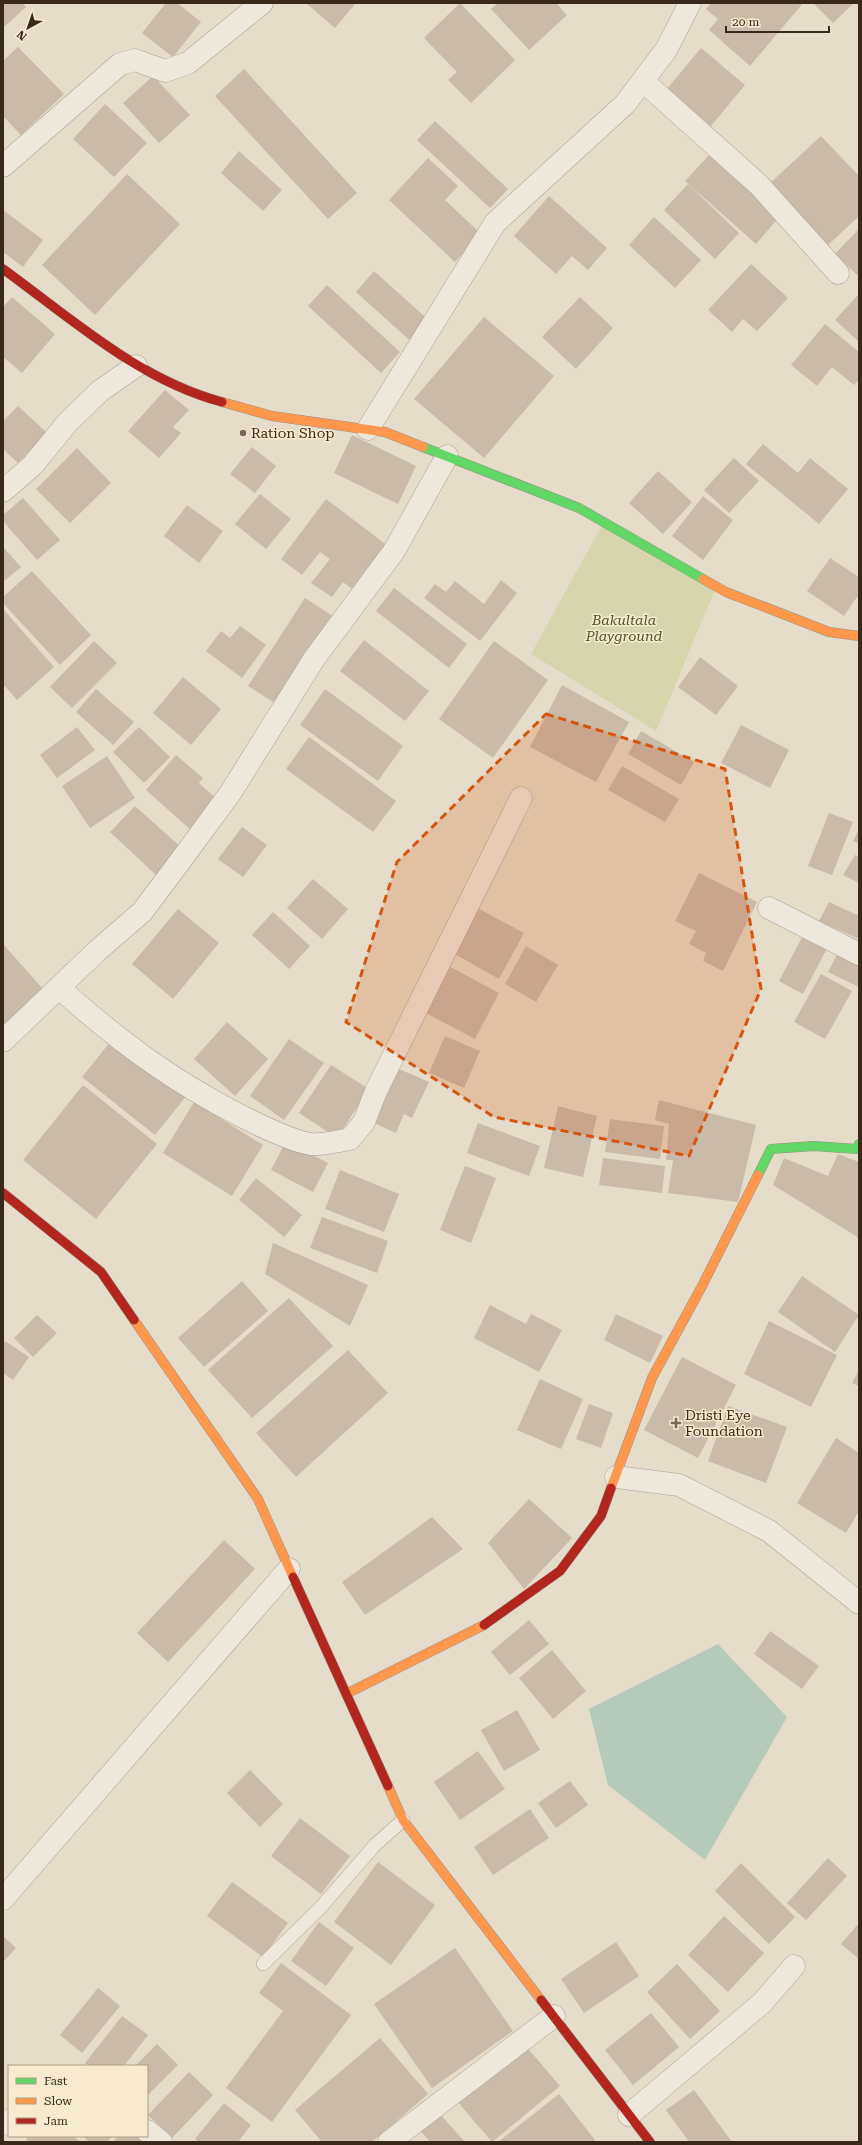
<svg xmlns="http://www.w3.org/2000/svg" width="862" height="2145" font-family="'Roboto Serif',serif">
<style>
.green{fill:#d6d5ab}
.water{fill:#b6cabc}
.building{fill:#c9baaa}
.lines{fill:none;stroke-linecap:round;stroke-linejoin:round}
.lane-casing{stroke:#aaa193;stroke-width:14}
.street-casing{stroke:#aaa193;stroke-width:23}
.fast-casing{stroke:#999083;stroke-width:10}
.slow-casing{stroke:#999083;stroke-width:10}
.jam-casing{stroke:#999083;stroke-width:10}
.lane{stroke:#ede7dc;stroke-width:13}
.street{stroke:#ede7dc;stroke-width:22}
.fast{stroke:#63d668;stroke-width:9}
.slow{stroke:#ff974d;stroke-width:9}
.jam{stroke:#b3261e;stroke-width:9}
.marked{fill:#d6540e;fill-opacity:0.2;stroke:#d6540e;stroke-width:3;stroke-dasharray:8 5;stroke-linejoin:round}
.poi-dot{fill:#756858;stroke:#f7eace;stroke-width:1.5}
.labels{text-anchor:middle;stroke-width:3;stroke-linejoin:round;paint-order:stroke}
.poi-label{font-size:14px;fill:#38291b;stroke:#f7eace;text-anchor:start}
.park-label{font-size:14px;font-style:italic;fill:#4a5621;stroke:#f7eace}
</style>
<rect width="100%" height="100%" fill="#e5dcc9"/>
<path class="green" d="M604 522 716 587 656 731 531 654Z"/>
<path class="water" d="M718 1644 787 1717 705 1860 608 1785 589 1709Z"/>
<path class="building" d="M3 3H22L26 7 3 28Z
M166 3H177L201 22 173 57 142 33Z
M306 3H356L335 28Z
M460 3 515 60 471 103 448 80 457 72 424 38Z
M498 3H556L567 15 529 50 491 9Z
M711 3H803L750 66 709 30 718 19 706 9Z
M813 3H854L833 23Z
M18 47 64 94 21 135 3 116V61Z
M701 48 745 85 711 126 667 89Z
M244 69 357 193 328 219 215 96Z
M153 76 190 115 159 143 123 103Z
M105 104 147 143 114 177 73 139Z
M435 121 508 189 490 208 417 140Z
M821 136 859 176V216L826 247 768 185Z
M239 151 282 190 263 211 221 173Z
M711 153 780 216 756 244 685 181Z
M428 158 458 186 445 200 481 234 455 262 389 200Z
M127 174 180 224 95 315 42 265Z
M688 184 739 233 715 259 664 210Z
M549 196 607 248 588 270 572 256 556 274 514 236Z
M3 210 43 240 23 267 3 252Z
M654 217 701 260 675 288 629 245Z
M859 229V277L835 254Z
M751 264 788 298 757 331 743 319 732 332 708 310Z
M374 271 434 325 415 345 356 292Z
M327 285 400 352 381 373 308 306Z
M859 294V342L835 320Z
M12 297 55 334 22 373 3 357V307Z
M580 297 613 328 576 369 542 337Z
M484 317 554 376 484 458 414 399Z
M825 324 859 352V380L854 385 832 367 817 386 791 365Z
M165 390 189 410 173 427 181 433 159 458 128 431Z
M18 406 47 433 18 463 3 449V421Z
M352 435 416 466 398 504 334 473Z
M763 444 798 473 810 458 848 489 819 524 746 464Z
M252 447 276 466 255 493 230 474Z
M77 448 111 483 70 523 36 489Z
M734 458 759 481 729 513 704 490Z
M658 471 692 502 663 534 629 503Z
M260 494 291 519 266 549 235 524Z
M703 496 733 520 703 560 672 536Z
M23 498 60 540 37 560 3 521V515Z
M326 499 392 549 359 594 343 582 332 597 311 583 330 559 320 552 302 575 281 559Z
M187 505 223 531 199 563 164 536Z
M3 547 21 567 3 582Z
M830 558 859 577V594L844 616 807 591Z
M32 571 91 635 60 665 3 603V597Z
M501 580 517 593 480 641 424 598 435 584 446 592 455 581 484 604Z
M394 588 467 644 449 668 376 611Z
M305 598 334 617 278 705 248 686Z
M3 609 54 667 17 700 3 684Z
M240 626 266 645 242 678 206 651 221 631 230 638Z
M364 640 429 691 405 721 340 671Z
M94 641 117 663 72 708 50 687Z
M494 641 548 680 493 758 439 719Z
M700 657 738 686 716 715 678 687Z
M183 677 221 709 191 745 153 713Z
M562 685 629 722 596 782 530 747Z
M96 689 134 722 113 745 76 712Z
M325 689 403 746 378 781 300 725Z
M741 725 789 750 770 788 721 763Z
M77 727 95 750 57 778 40 755Z
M139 727 170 757 144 783 113 752Z
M641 731 694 762 681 785 628 754Z
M309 737 396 801 373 832 286 769Z
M176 755 203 778 199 783 219 801 192 831 146 790Z
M107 756 135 798 90 828 62 786Z
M622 766 679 799 665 822 608 790Z
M135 806 182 848 156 875 110 832Z
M829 813 853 822 832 875 808 866Z
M242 827 267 845 243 877 218 859Z
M859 829V844L853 841Z
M855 855 859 857V883L843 875Z
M699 873 757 902 723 971 703 961 706 953 689 944 696 931 675 921Z
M313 879 348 909 322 939 287 908Z
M829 902 859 916V939L819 921Z
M476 907 524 933 499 979 451 952Z
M178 909 219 943 173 999 132 964Z
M273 912 310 946 289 969 252 935Z
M807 928 831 941 803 994 779 981Z
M3 944 43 989 3 1025Z
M526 946 558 965 536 1002 505 984Z
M839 951 859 961V987L828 972Z
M445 964 499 993 475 1039 420 1010Z
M821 974 852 991 825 1039 794 1022Z
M227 1022 268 1059 235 1096 194 1059Z
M115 1036 188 1094 155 1135 82 1077Z
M445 1036 480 1051 464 1088 429 1073Z
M289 1039 324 1063 284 1120 250 1096Z
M331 1065 369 1089 337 1138 299 1113Z
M399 1069 429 1082 412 1118 404 1114 396 1133 374 1123Z
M83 1085 157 1144 96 1219 23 1160Z
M659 1100 756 1125 738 1202 668 1193 673 1160H666L669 1124 655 1120Z
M194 1102 263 1145 232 1196 163 1153Z
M558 1106 597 1116 583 1177 544 1168Z
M610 1119 664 1126 660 1159 605 1152Z
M478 1123 540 1146 529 1176 467 1153Z
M286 1141 328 1163 313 1192 271 1170Z
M838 1154 859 1162V1238L773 1185 784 1158 828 1176Z
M603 1158 665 1166 662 1193 599 1185Z
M465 1166 496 1178 471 1243 440 1230Z
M340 1170 399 1194 384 1232 325 1209Z
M256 1178 302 1215 284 1237 239 1200Z
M322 1217 388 1241 377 1273 310 1248Z
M273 1243 368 1285 350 1326 265 1274Z
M802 1276 859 1315 835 1352 778 1312Z
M242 1281 268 1311 204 1367 178 1338Z
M289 1298 333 1346 252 1418 208 1370Z
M490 1305 526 1324 531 1314 562 1330 539 1372 474 1338Z
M616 1314 663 1336 650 1363 604 1340Z
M37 1315 57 1333 33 1357 14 1338Z
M769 1321 837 1355 811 1407 744 1374Z
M5 1341 29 1357 13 1380 3 1373V1344Z
M348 1350 388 1393 296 1477 256 1433Z
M682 1357 736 1385 698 1458 644 1430Z
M859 1370V1386L852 1383Z
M540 1379 583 1399 561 1449 517 1430Z
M589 1404 613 1413 601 1448 576 1439Z
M728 1406 787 1427 766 1483 708 1461Z
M836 1438 859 1453V1511L846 1533 797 1503Z
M529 1499 572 1538 524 1589 488 1543Z
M432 1517 463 1549 365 1615 342 1582Z
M224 1540 255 1569 168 1662 137 1633Z
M529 1620 549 1644 510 1675 491 1652Z
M770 1631 819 1666 802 1689 754 1654Z
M552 1650 586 1691 553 1719 519 1678Z
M517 1710 540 1750 504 1771 481 1730Z
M478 1751 505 1789 460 1820 434 1782Z
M250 1770 283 1804 260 1827 227 1793Z
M570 1781 588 1805 556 1828 538 1803Z
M530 1809 549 1838 493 1875 474 1847Z
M300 1818 350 1856 321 1894 271 1856Z
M828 1858 847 1876 806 1920 787 1903Z
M378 1862 435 1905 391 1965 334 1922Z
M741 1863 795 1917 769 1944 715 1891Z
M232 1882 288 1923 263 1957 207 1916Z
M724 1916 764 1953 728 1992 688 1955Z
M319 1922 354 1948 326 1986 291 1961Z
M859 1923V1959L841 1944Z
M3 1936 16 1948 3 1962Z
M616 1942 639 1976 584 2013 561 1979Z
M455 1948 513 2031 432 2088 374 2004Z
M281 1963 351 2015 272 2122 226 2088 283 2011 259 1993Z
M677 1964 720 2011 690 2039 647 1992Z
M98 1988 120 2006 82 2053 60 2035Z
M651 2013 679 2047 633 2085 605 2050Z
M122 2016 148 2035 124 2066H89L85 2063Z
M380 2038 428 2094 372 2142H322L295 2110Z
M157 2044 178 2065 147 2096V2066H135Z
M524 2044 560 2086 492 2142 457 2101Z
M189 2072 213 2095 172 2138 148 2115Z
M694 2090 732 2142H689L666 2110Z
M559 2094 595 2140 592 2142H498Z
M224 2103 251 2125 238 2142H199L195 2139Z
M439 2113 465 2142H430L420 2130Z
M29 2136H74L80 2142H29L26 2139Z
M83 2136H113L107 2142H89Z
M118 2136H139L146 2142H113Z"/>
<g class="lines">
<g class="lane-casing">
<path id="lane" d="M263 1964 321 1907 375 1845 403 1820"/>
</g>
<g class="street-casing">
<path id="street" d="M643 81 759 185 838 273
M3 166 120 64 135 60 165 71 188 63 262 3
M368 429 495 223 625 104 666 50 690 3
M3 491 33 465 68 422 100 391 136 366
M769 908 859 954
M59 988C119 1041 172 1081 243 1117 259 1125 293 1142 311 1144 323 1145 338 1141 350 1139L364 1122 376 1091 521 798
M3 1041 98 950 142 912 181 860 231 792 314 659 394 551 447 456
M616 1477 679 1485 769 1531 859 1603
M3 1899 289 1569
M629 2115 762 2003 794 1966
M3 2124 9 2120
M147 2131 161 2142
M389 2142 554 2016"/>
</g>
<g class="fast-casing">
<path id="fast" d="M423 447 579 508 703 579
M758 1175 771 1149 814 1146 857 1149 859 1144"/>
</g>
<g class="slow-casing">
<path id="slow" d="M222 402 272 416 385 432 423 447
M703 579 726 592 829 632 859 636
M134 1320 258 1499 293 1577
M611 1488 652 1378 702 1286 758 1175
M346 1694 484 1625
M388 1786 403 1820 541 2000"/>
</g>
<g class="jam-casing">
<path id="jam" d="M3 269C72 319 139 380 222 402
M3 1193 101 1272 134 1320
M293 1577 388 1786
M484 1625 560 1571 601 1516 611 1488
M541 2000 650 2142"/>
</g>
<use href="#lane" class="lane"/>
<use href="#street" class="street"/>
<use href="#fast" class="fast"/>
<use href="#slow" class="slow"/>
<use href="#jam" class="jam"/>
</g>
<path class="marked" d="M546 714 725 769 761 989 689 1156 494 1117 346 1022 397 862Z"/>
<g class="poi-dot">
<circle cx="243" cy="433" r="4"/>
<path d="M674 1417h4v4h4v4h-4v4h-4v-4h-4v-4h4z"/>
</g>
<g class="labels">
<g class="poi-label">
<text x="251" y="438">Ration Shop</text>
<text x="685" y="1420">Dristi Eye<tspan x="685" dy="16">Foundation</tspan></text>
</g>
<g class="park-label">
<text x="624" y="625">Bakultala<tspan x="624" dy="16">Playground</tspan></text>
</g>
</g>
<rect width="862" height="2145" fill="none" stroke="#38291b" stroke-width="8"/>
<rect x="8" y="2065" width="140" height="72" fill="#f7eace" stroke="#ab9d86"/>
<rect x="16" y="2078" width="20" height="6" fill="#63d668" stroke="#ab9d86"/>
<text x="44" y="2085" font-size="12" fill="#38291b">Fast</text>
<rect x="16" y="2098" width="20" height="6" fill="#ff974d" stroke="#ab9d86"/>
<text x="44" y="2105" font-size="12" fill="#38291b">Slow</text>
<rect x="16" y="2118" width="20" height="6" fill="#b3261e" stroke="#ab9d86"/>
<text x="44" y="2125" font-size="12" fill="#38291b">Jam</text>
<g transform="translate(28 28) rotate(220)" stroke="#f7eace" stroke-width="3" paint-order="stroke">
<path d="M0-3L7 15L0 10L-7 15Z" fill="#38291b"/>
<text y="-6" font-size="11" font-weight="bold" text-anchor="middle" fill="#38291b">N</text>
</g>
<path d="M726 26v6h103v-6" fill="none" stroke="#38291b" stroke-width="2"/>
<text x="732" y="26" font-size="12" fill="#38291b" stroke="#f7eace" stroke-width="3" paint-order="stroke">20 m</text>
</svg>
